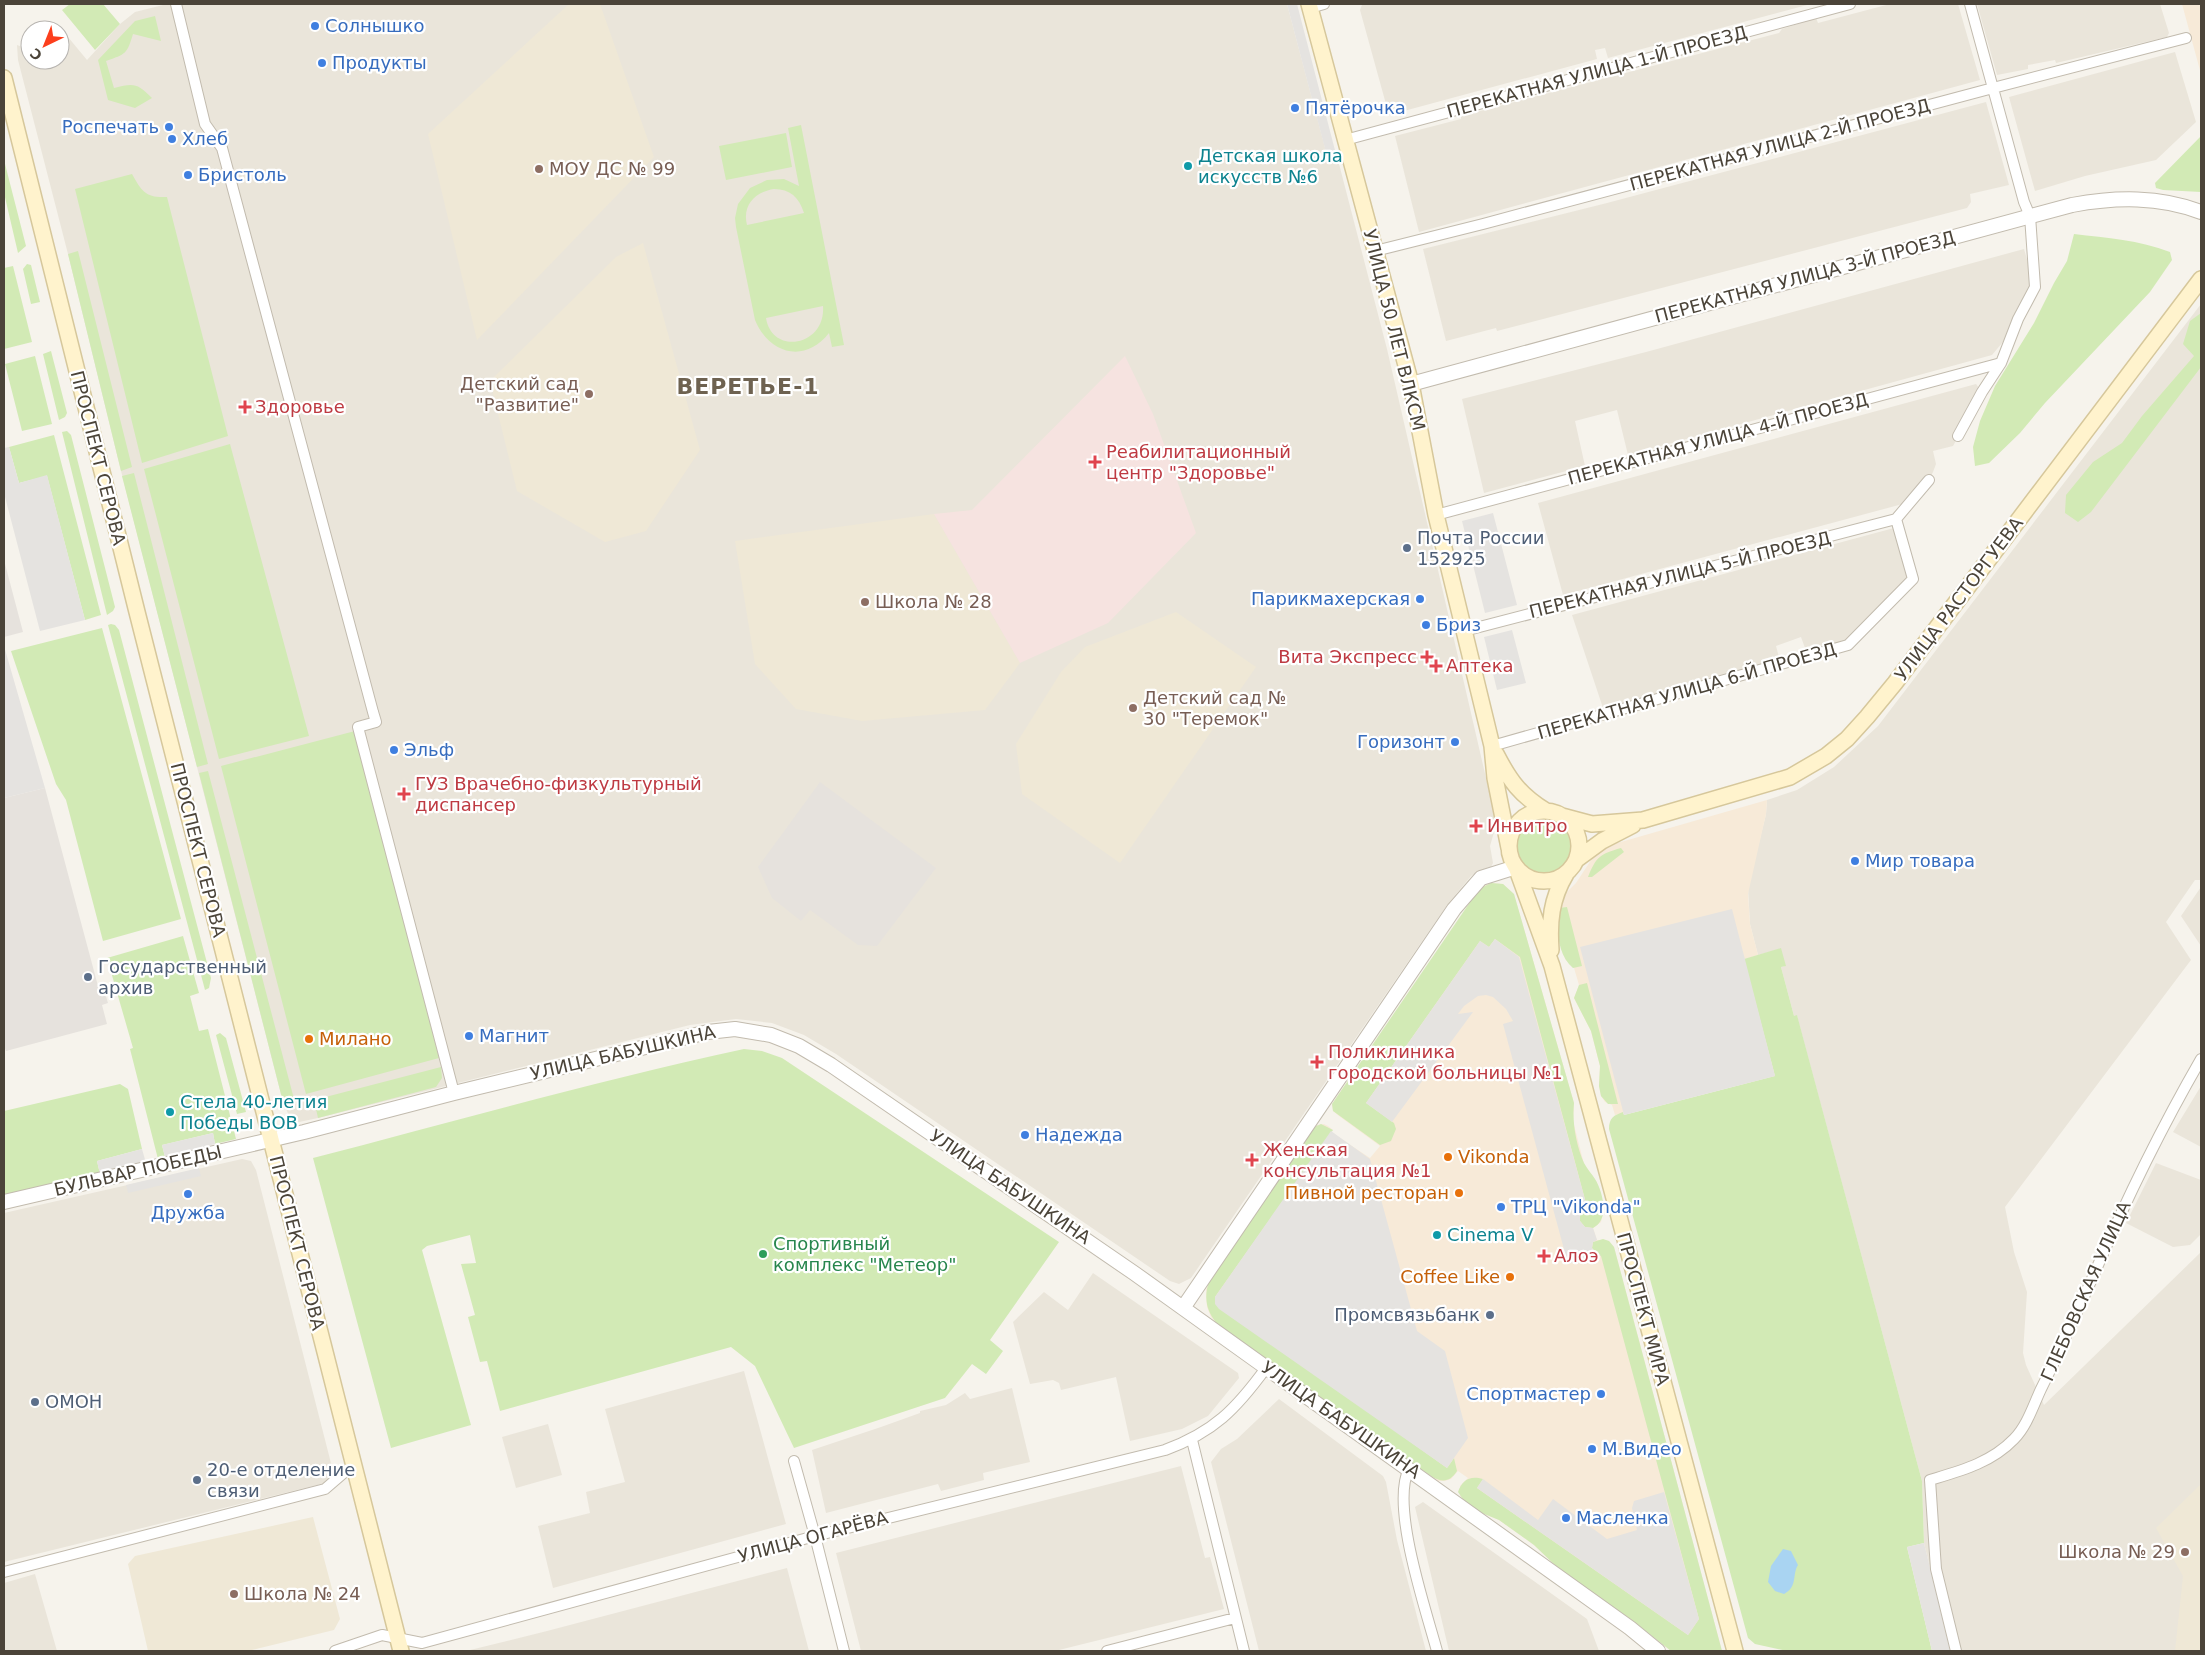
<svg xmlns="http://www.w3.org/2000/svg" width="2205" height="1655" font-family="'DejaVu Sans',sans-serif">
<style>
.residential{fill:#eae5da}
.commercial{fill:#f7ead8}
.industrial{fill:#e6e2dd}
.education{fill:#efe8d6}
.medical{fill:#f6e3e0}
.green{fill:#d2eab5;fill-rule:evenodd}
.parking{fill:#e5e3e0}
.water{fill:#a9d4f2}
.lines{fill:none;stroke-linecap:round;stroke-linejoin:round}
.minor-casing{stroke:#c2bbae;stroke-width:12}
.tertiary-casing{stroke:#c2bbae;stroke-width:16}
.secondary-casing{stroke:#d6c79b;stroke-width:18}
.minor{stroke:#fff;stroke-width:10}
.tertiary{stroke:#fff;stroke-width:14}
.secondary{stroke:#fff3cd;stroke-width:15}
.shop-dot{fill:#3f7fe0;stroke:#fff;stroke-width:2}
.culture-dot{fill:#0f9aa8;stroke:#fff;stroke-width:2}
.education-dot{fill:#8d6e63;stroke:#fff;stroke-width:2}
.health-dot{fill:#e0444e;stroke:#fff;stroke-width:2}
.service-dot{fill:#5c6f8a;stroke:#fff;stroke-width:2}
.food-dot{fill:#e8710a;stroke:#fff;stroke-width:2}
.leisure-dot{fill:#2e9e5b;stroke:#fff;stroke-width:2}
.labels{text-anchor:middle;stroke-width:4.5;stroke-linejoin:round;paint-order:stroke}
.shop-label{font-size:18px;fill:#366cbe;stroke:#fff;text-anchor:start}
.street-label{font-size:18px;fill:#4b4439;stroke:#fff}
.culture-label{font-size:18px;fill:#0d838f;stroke:#fff;text-anchor:start}
.education-label{font-size:18px;fill:#785e54;stroke:#fff;text-anchor:start}
.health-label{font-size:18px;fill:#be3a42;stroke:#fff;text-anchor:start}
.service-label{font-size:18px;fill:#4e5e75;stroke:#fff;text-anchor:start}
.food-label{font-size:18px;fill:#c56008;stroke:#fff;text-anchor:start}
.leisure-label{font-size:18px;fill:#27864d;stroke:#fff;text-anchor:start}
.district-label{font-size:22px;font-weight:bold;letter-spacing:1px;fill:#6e6250;stroke:#fff}
</style>
<rect width="100%" height="100%" fill="#f6f3ec"/>
<path class="residential" d="M167 4H1287L1328 159 1336 158 1338 160 1387 349 1495 817V829L1490 846 1493 863 1491 867 1480 870 1471 876 1447 905 1191 1278 1179 1284 1170 1281 836 1054 804 1035 772 1023 736 1019 690 1025 318 1118 299 1122 290 1118 283 1102 121 471 68 254 18 60 17 45 30 50V60H60V33L63 31 87 60 120 24 135 12Z
M1368 4H1811L1608 58 1605 48 1595 50 1597 59 1389 115 1360 10 1362 5Z
M1890 4H1958L1980 80 1419 232 1395 136 1461 119V116L1779 33 1782 29 1816 18 1818 23Z
M1977 4H2160L2169 33 2167 37 2056 63 2055 60 2028 65V69L1997 75Z
M2175 52 2196 122 2156 160 2085 176 2035 191 2009 97Z
M1986 102 2009 185 1970 194 1971 202 1967 208 1497 331 1496 328 1446 341 1423 249 1607 203Z
M2024 249 2035 287 2007 337 1992 355 1628 455 1617 410 1575 421 1585 466 1484 493 1462 399 1646 352Z
M2201 304V880H2195L2166 922 2191 960 2005 1207 2014 1252 2027 1292 2023 1353 2026 1365 2044 1405 2201 1252V1651H1950L1924 1543 1922 1481 1797 1016H1794L1781 967 1785 966 1780 949 1758 955 1750 924 1748 888 1766 814 1767 800 1797 790 1834 767 1878 726Z
M1976 384 1982 392 1953 446 1933 451 1936 464 1933 472 1929 480 1910 502 1563 595 1538 503Z
M1894 528 1908 577 1848 640 1819 648H1805L1801 637 1776 646 1780 661 1603 708 1572 615Z
M2201 887V946L2181 916Z
M2201 1086V1147L2173 1132Z
M242 1159 251 1161 256 1170 333 1471 332 1476 324 1483 317 1485 4 1562V1213Z
M2156 1163 2201 1180V1234L2190 1245 2173 1247 2126 1223Z
M1093 1273 1238 1373 1239 1378 1208 1416 1182 1429 1130 1441 1116 1377 1061 1390 1059 1383 1053 1380 1030 1384 1013 1322 1044 1292 1068 1310Z
M744 1371 786 1524 553 1588 538 1526 590 1513 586 1492 625 1482 605 1409Z
M1012 1388 1030 1462 983 1473 984 1480 941 1491 938 1484 826 1513 812 1450 881 1427 920 1413V1411L946 1405 965 1393 970 1399Z
M1279 1399 1383 1476 1386 1482 1397 1540 1426 1651H1259L1211 1462 1221 1449 1237 1439Z
M548 1424 562 1475 516 1488 502 1437Z
M1181 1466 1205 1558 1210 1557 1224 1609 1055 1651H861L836 1553Z
M1423 1502 1587 1619 1599 1651H1449L1415 1507Z
M787 1568 809 1651H466L547 1631Z
M35 1574 57 1651H4V1583Z"/>
<path class="commercial" d="M2182 4H2201V74Z
M1767 800 1766 814 1748 894 1750 924 1758 955 1745 959 1775 1076 1615 1115 1612 1105 1605 1102 1601 1096 1599 1086 1600 1066 1591 1031 1574 998 1579 985 1574 968 1565 959 1557 915 1563 896 1576 883 1597 851 1607 846Z
M1491 883 1503 884 1514 894 1574 1103 1573 1121 1584 1164 1596 1181 1604 1209 1601 1222 1593 1228 1597 1240 1609 1241 1614 1247 1722 1651H1671L1632 1620 1560 1570 1534 1545 1499 1520 1477 1511 1460 1496V1486L1468 1478 1458 1471 1451 1479 1445 1481H1438L1431 1476 1220 1327 1211 1317 1207 1307 1206 1289 1317 1125 1324 1124 1328 1126 1333 1130 1331 1132 1370 1158 1380 1146 1339 1116 1333 1111 1332 1104 1485 885Z"/>
<path class="industrial" d="M4 560 23 632 4 637Z
M820 782 936 868 877 946 858 945 810 910 801 921 772 898 758 867Z
M45 788 98 986H103L108 1003 102 1005 107 1024 6 1051 4 1046V798Z"/>
<path class="education" d="M569 4H600L654 157 477 340 428 134Z
M643 243 700 450 646 531 605 542 517 491 490 381 616 257Z
M934 514 1020 663 985 710 862 721 796 709 755 664 735 541Z
M1176 612 1256 667 1120 863 1022 794 1016 744 1061 672 1085 647Z
M2201 1484V1651H2175L2183 1576 2156 1528Z
M313 1517 340 1619 334 1630 248 1651H148L128 1564 135 1556Z"/>
<path class="medical" d="M1125 356 1153 414 1196 533 1108 623 1020 663 934 514 972 510Z"/>
<path class="green" d="M70 4H103L120 24 95 50 62 10Z
M155 16 161 41 133 34C127 54 126 54 106 61L114 88C134 83 137 83 152 98L135 108 108 100 98 60 135 21Z
M801 125 844 345 832 347 829 333C805 364 769 354 755 320L736 227 735 218 738 204 750 188 767 180 784 179 799 186 788 128ZM774 189C790 189 799 197 804 213L747 225C742 205 755 192 774 189ZM823 306C826 346 772 356 766 318Z
M786 133 792 167 726 180 719 146Z
M2201 136V192L2163 190 2156 188 2155 183Z
M4 160 26 246 18 253 4 193Z
M132 174C142 192 146 198 167 197L228 436 142 463 75 189Z
M2074 234C2107 238 2139 240 2170 252L2172 260 2150 292 2045 403 2020 433 1989 463 1975 466 1973 447 1980 421 1995 386 2034 323 2054 283 2067 261Z
M78 251 132 467 121 471 68 254Z
M27 264 31 265 40 302 31 304 23 269Z
M13 266 32 342 4 349V268Z
M2201 313V367L2091 512 2078 522 2065 513 2066 495 2093 462 2122 443 2142 416 2194 356 2183 344 2190 321Z
M51 351 67 413 65 417 59 420 43 354Z
M35 356 52 424 22 431 5 364Z
M67 431 71 435 115 607 113 611 107 615 62 432Z
M54 435 101 615 85 620 47 476 19 483 9 447Z
M230 444 309 736 219 759 144 469Z
M134 473 208 764 197 767 122 476Z
M111 624 115 625 119 630 211 978 209 988 205 990 108 625Z
M102 628 181 919 103 941 66 800 56 784 11 651Z
M355 731 439 1058 306 1094 221 766Z
M208 771 294 1099 283 1102 199 773Z
M1514 846a30 30 0 1 1 60 0a30 30 0 1 1-60 0Z
M1621 848 1624 852 1592 877H1588C1596 857 1600 854 1621 848Z
M1491 883 1503 884 1514 894 1574 1103C1572 1122 1576 1145 1584 1163 1587 1169 1592 1174 1595 1179 1603 1192 1610 1220 1593 1228L1585 1227 1580 1221V1214L1587 1207 1520 957 1495 939 1489 947 1480 941 1366 1103 1394 1123 1396 1129 1391 1141 1380 1145 1333 1111 1332 1104 1479 889Z
M1567 907 1582 966 1573 968C1557 955 1556 927 1559 908Z
M183 936 199 993 190 996 199 1031 208 1029 236 1139 215 1144 213 1133 162 1145 165 1157 158 1159 130 1049 133 1048 107 958Z
M1781 948 1786 966 1781 967 1794 1016 1797 1015 1922 1481 1924 1543 1907 1547 1932 1651H1787L1755 1644 1748 1638 1609 1129C1609 1118 1614 1115 1623 1112L1624 1115 1775 1076 1744 959Z
M1587 983 1618 1104H1608L1601 1096 1599 1086 1600 1066 1591 1031 1574 998 1579 985Z
M220 1033 226 1038 246 1112 237 1114 216 1035Z
M744 1049 762 1051 782 1058 1059 1242 990 1340 1003 1351 986 1374 972 1364 945 1398 794 1448 755 1366 731 1347 500 1411 487 1361 480 1362 468 1317 475 1315 461 1264 476 1263 470 1235 427 1246 422 1250 471 1425 391 1448 313 1158C457 1121 599 1080 744 1049Z
M441 1067 442 1078 436 1087 318 1118 314 1100Z
M120 1084 128 1089 142 1149 97 1161 100 1174 4 1197V1111Z
M1321 1124 1333 1130 1215 1297V1302L1447 1468 1454 1458 1457 1471C1450 1482 1442 1483 1431 1476L1220 1327C1207 1313 1203 1300 1209 1281L1314 1127Z
M1603 1239 1609 1241 1614 1247 1722 1651H1671L1632 1620 1560 1570 1534 1545 1499 1520 1477 1511 1464 1501 1458 1492C1462 1480 1470 1475 1483 1479L1477 1488 1688 1635 1699 1619 1601 1256 1597 1254 1592 1248 1593 1242Z"/>
<path class="parking" d="M1287 4H1297L1337 158 1328 160Z
M9 447 19 483 47 475 85 620 40 631 4 493V448Z
M1493 513 1517 605 1485 613 1462 521Z
M1512 630 1526 683 1497 690 1484 637Z
M4 646 45 788 4 798Z
M1732 909 1775 1076 1624 1115 1580 947Z
M1495 939 1519 957 1587 1207 1580 1214V1221L1585 1227 1593 1228 1597 1240 1593 1242 1592 1248 1597 1254 1601 1255 1568 1264 1503 1024 1513 1021 1506 1009 1493 997 1486 995 1478 996 1464 1006 1458 1014 1473 1012 1392 1122 1366 1103 1480 941 1489 947Z
M1331 1131 1370 1159 1417 1331 1445 1351 1468 1438 1447 1468 1219 1309 1215 1304V1297Z
M213 1133 215 1144 165 1157 162 1145Z
M142 1149 146 1163 100 1174 97 1161Z
M199 1168 201 1176 128 1193 126 1185Z
M1483 1479 1538 1520 1553 1499 1607 1539 1637 1530 1632 1508 1634 1501 1664 1492 1699 1619 1688 1635 1477 1488Z
M1924 1543 1950 1651H1932L1907 1547Z"/>
<path class="water" d="M1783 1549 1791 1551 1798 1565C1792 1574 1798 1587 1784 1594L1775 1591 1768 1582 1771 1566Z"/>
<g class="lines">
<g class="minor-casing">
<path id="minor" d="M176 4 205 124 222 148 373 712 376 722 358 727 454 1093
M1310 8 1324 4
M1345 140 1850 4
M1375 251 1483 224 1993 88 2186 38
M1958 436 1982 392 2001 363 2018 319 2035 287 2030 216 2024 202 1970 4
M1436 515 2001 363
M1896 519 1929 480
M1464 631 1896 519
M1492 746 1848 645 1913 579 1896 519
M1192 1440 1244 1651
M794 1461 815 1536 844 1651
M1409 1469C1390 1505 1426 1610 1437 1651
M4 1572 325 1489 354 1464
M335 1651 382 1635 422 1643 815 1536 1165 1450C1214 1432 1236 1409 1266 1368
M1107 1651 1235 1618
M1956 1651 1936 1569 1930 1480C1960 1471 1991 1463 2014 1439 2027 1426 2033 1406 2041 1389 2059 1353 2075 1316 2092 1279 2124 1204 2160 1130 2201 1059"/>
</g>
<g class="tertiary-casing">
<path id="tertiary" d="M1411 384 2072 205C2116 197 2159 196 2201 212
M4 1202 304 1132 454 1093 708 1032 735 1029 771 1035 799 1046 831 1065 1134 1273 1630 1628 1658 1651
M1183 1308 1454 909 1481 878 1516 867"/>
</g>
<g class="secondary-casing">
<path id="secondary" d="M1309 4 1411 384 1436 515 1492 746 1495 778 1509 848
M4 78 137 612 401 1651
M1496 754C1510 781 1520 795 1546 811
M1509 846a35 35 0 1 1 70 0a35 35 0 1 1-70 0Z
M1562 816 1592 824 1643 820 1790 777 1826 756 1847 739 1867 717 1895 683 2201 279
M1576 860 1602 841 1633 825
M1516 867 1552 966 1735 1651
M1551 950C1549 922 1551 899 1566 874"/>
</g>
<use href="#minor" class="minor"/>
<use href="#tertiary" class="tertiary"/>
<use href="#secondary" class="secondary"/>
</g>
<g class="shop-dot">
<circle cx="315" cy="26" r="5"/>
<circle cx="322" cy="63" r="5"/>
<circle cx="1295" cy="108" r="5"/>
<circle cx="169" cy="127" r="5"/>
<circle cx="172" cy="139" r="5"/>
<circle cx="188" cy="175" r="5"/>
<circle cx="1420" cy="599" r="5"/>
<circle cx="1426" cy="625" r="5"/>
<circle cx="1455" cy="742" r="5"/>
<circle cx="394" cy="750" r="5"/>
<circle cx="1855" cy="861" r="5"/>
<circle cx="469" cy="1036" r="5"/>
<circle cx="1025" cy="1135" r="5"/>
<circle cx="188" cy="1194" r="5"/>
<circle cx="1501" cy="1207" r="5"/>
<circle cx="1601" cy="1394" r="5"/>
<circle cx="1592" cy="1449" r="5"/>
<circle cx="1566" cy="1518" r="5"/>
</g>
<g class="culture-dot">
<circle cx="1188" cy="166" r="5"/>
<circle cx="170" cy="1112" r="5"/>
<circle cx="1437" cy="1235" r="5"/>
</g>
<g class="education-dot">
<circle cx="539" cy="169" r="5"/>
<circle cx="589" cy="394" r="5"/>
<circle cx="865" cy="602" r="5"/>
<circle cx="1133" cy="708" r="5"/>
<circle cx="2185" cy="1552" r="5"/>
<circle cx="234" cy="1594" r="5"/>
</g>
<g class="health-dot">
<path d="M242.5 399.5h5v5h5v5h-5v5h-5v-5h-5v-5h5z"/>
<path d="M1092.5 454.5h5v5h5v5h-5v5h-5v-5h-5v-5h5z"/>
<path d="M1424.5 649.5h5v5h5v5h-5v5h-5v-5h-5v-5h5z"/>
<path d="M1433.5 658.5h5v5h5v5h-5v5h-5v-5h-5v-5h5z"/>
<path d="M401.5 786.5h5v5h5v5h-5v5h-5v-5h-5v-5h5z"/>
<path d="M1473.5 818.5h5v5h5v5h-5v5h-5v-5h-5v-5h5z"/>
<path d="M1314.5 1054.5h5v5h5v5h-5v5h-5v-5h-5v-5h5z"/>
<path d="M1249.5 1152.5h5v5h5v5h-5v5h-5v-5h-5v-5h5z"/>
<path d="M1541.5 1248.5h5v5h5v5h-5v5h-5v-5h-5v-5h5z"/>
</g>
<g class="service-dot">
<circle cx="1407" cy="548" r="5"/>
<circle cx="88" cy="977" r="5"/>
<circle cx="1490" cy="1315" r="5"/>
<circle cx="35" cy="1402" r="5"/>
<circle cx="197" cy="1480" r="5"/>
</g>
<g class="food-dot">
<circle cx="309" cy="1039" r="5"/>
<circle cx="1448" cy="1157" r="5"/>
<circle cx="1459" cy="1193" r="5"/>
<circle cx="1510" cy="1277" r="5"/>
</g>
<circle class="leisure-dot" cx="763" cy="1254" r="5"/>
<g class="labels">
<g class="shop-label">
<text x="325" y="32">Солнышко</text>
<text x="332" y="69">Продукты</text>
<text x="1305" y="114">Пятёрочка</text>
<text x="159" y="133" text-anchor="end">Роспечать</text>
<text x="182" y="145">Хлеб</text>
<text x="198" y="181">Бристоль</text>
<text x="1410" y="605" text-anchor="end">Парикмахерская</text>
<text x="1436" y="631">Бриз</text>
<text x="1445" y="748" text-anchor="end">Горизонт</text>
<text x="404" y="756">Эльф</text>
<text x="1865" y="867">Мир товара</text>
<text x="479" y="1042">Магнит</text>
<text x="1035" y="1141">Надежда</text>
<text x="1511" y="1213">ТРЦ "Vikonda"</text>
<text x="188" y="1219" text-anchor="middle">Дружба</text>
<text x="1591" y="1400" text-anchor="end">Спортмастер</text>
<text x="1602" y="1455">М.Видео</text>
<text x="1576" y="1524">Масленка</text>
</g>
<g class="street-label">
<text transform="translate(1597 72) rotate(-15)" y="6">ПЕРЕКАТНАЯ УЛИЦА 1-Й ПРОЕЗД</text>
<text transform="translate(1780 145) rotate(-15)" y="6">ПЕРЕКАТНАЯ УЛИЦА 2-Й ПРОЕЗД</text>
<text transform="translate(1805 277) rotate(-15)" y="6">ПЕРЕКАТНАЯ УЛИЦА 3-Й ПРОЕЗД</text>
<text transform="translate(1394 330) rotate(76)" y="6">УЛИЦА 50 ЛЕТ ВЛКСМ</text>
<text transform="translate(1718 439) rotate(-15)" y="6">ПЕРЕКАТНАЯ УЛИЦА 4-Й ПРОЕЗД</text>
<text transform="translate(98 458) rotate(76)" y="6">ПРОСПЕКТ СЕРОВА</text>
<text transform="translate(1680 575) rotate(-14)" y="6">ПЕРЕКАТНАЯ УЛИЦА 5-Й ПРОЕЗД</text>
<text transform="translate(1959 599) rotate(-53)" y="6">УЛИЦА РАСТОРГУЕВА</text>
<text transform="translate(1687 691) rotate(-16)" y="6">ПЕРЕКАТНАЯ УЛИЦА 6-Й ПРОЕЗД</text>
<text transform="translate(198 850) rotate(76)" y="6">ПРОСПЕКТ СЕРОВА</text>
<text transform="translate(623 1053) rotate(-13)" y="6">УЛИЦА БАБУШКИНА</text>
<text transform="translate(138 1171) rotate(-13)" y="6">БУЛЬВАР ПОБЕДЫ</text>
<text transform="translate(1010 1187) rotate(34)" y="6">УЛИЦА БАБУШКИНА</text>
<text transform="translate(297 1243) rotate(76)" y="6">ПРОСПЕКТ СЕРОВА</text>
<text transform="translate(2086 1291) rotate(-66)" y="6">ГЛЕБОВСКАЯ УЛИЦА</text>
<text transform="translate(1643 1309) rotate(75)" y="6">ПРОСПЕКТ МИРА</text>
<text transform="translate(1341 1420) rotate(35)" y="6">УЛИЦА БАБУШКИНА</text>
<text transform="translate(813 1537) rotate(-15)" y="6">УЛИЦА ОГАРЁВА</text>
</g>
<g class="culture-label">
<text x="1198" y="162">Детская школа<tspan x="1198" dy="21">искусств №6</tspan></text>
<text x="180" y="1108">Стела 40-летия<tspan x="180" dy="21">Победы ВОВ</tspan></text>
<text x="1447" y="1241">Cinema V</text>
</g>
<g class="education-label">
<text x="549" y="175">МОУ ДС № 99</text>
<text x="579" y="390" text-anchor="end">Детский сад<tspan x="579" dy="21">"Развитие"</tspan></text>
<text x="875" y="608">Школа № 28</text>
<text x="1143" y="704">Детский сад №<tspan x="1143" dy="21">30 "Теремок"</tspan></text>
<text x="2175" y="1558" text-anchor="end">Школа № 29</text>
<text x="244" y="1600">Школа № 24</text>
</g>
<g class="health-label">
<text x="255" y="413">Здоровье</text>
<text x="1106" y="458">Реабилитационный<tspan x="1106" dy="21">центр "Здоровье"</tspan></text>
<text x="1417" y="663" text-anchor="end">Вита Экспресс</text>
<text x="1446" y="672">Аптека</text>
<text x="415" y="790">ГУЗ Врачебно-физкультурный<tspan x="415" dy="21">диспансер</tspan></text>
<text x="1487" y="832">Инвитро</text>
<text x="1328" y="1058">Поликлиника<tspan x="1328" dy="21">городской больницы №1</tspan></text>
<text x="1263" y="1156">Женская<tspan x="1263" dy="21">консультация №1</tspan></text>
<text x="1554" y="1262">Алоэ</text>
</g>
<g class="service-label">
<text x="1417" y="544">Почта России<tspan x="1417" dy="21">152925</tspan></text>
<text x="98" y="973">Государственный<tspan x="98" dy="21">архив</tspan></text>
<text x="1480" y="1321" text-anchor="end">Промсвязьбанк</text>
<text x="45" y="1408">ОМОН</text>
<text x="207" y="1476">20-е отделение<tspan x="207" dy="21">связи</tspan></text>
</g>
<g class="food-label">
<text x="319" y="1045">Милано</text>
<text x="1458" y="1163">Vikonda</text>
<text x="1449" y="1199" text-anchor="end">Пивной ресторан</text>
<text x="1500" y="1283" text-anchor="end">Coffee Like</text>
</g>
<g class="leisure-label">
<text x="773" y="1250">Спортивный<tspan x="773" dy="21">комплекс "Метеор"</tspan></text>
</g>
<g class="district-label">
<text x="748" y="394">ВЕРЕТЬЕ-1</text>
</g>
</g>
<rect width="2205" height="1655" fill="none" stroke="#4b4439" stroke-width="10"/>
<g transform="translate(45 45) rotate(223)"><circle r="24" fill="#ffffff" stroke="#b7b4b0"/>
<path d="M0-4L9 19L0 12L-9 19Z" fill="#fc3f1d"/>
<text y="-8" font-size="14" font-weight="bold" text-anchor="middle" fill="#4b4439">С</text>
</g>
</svg>
